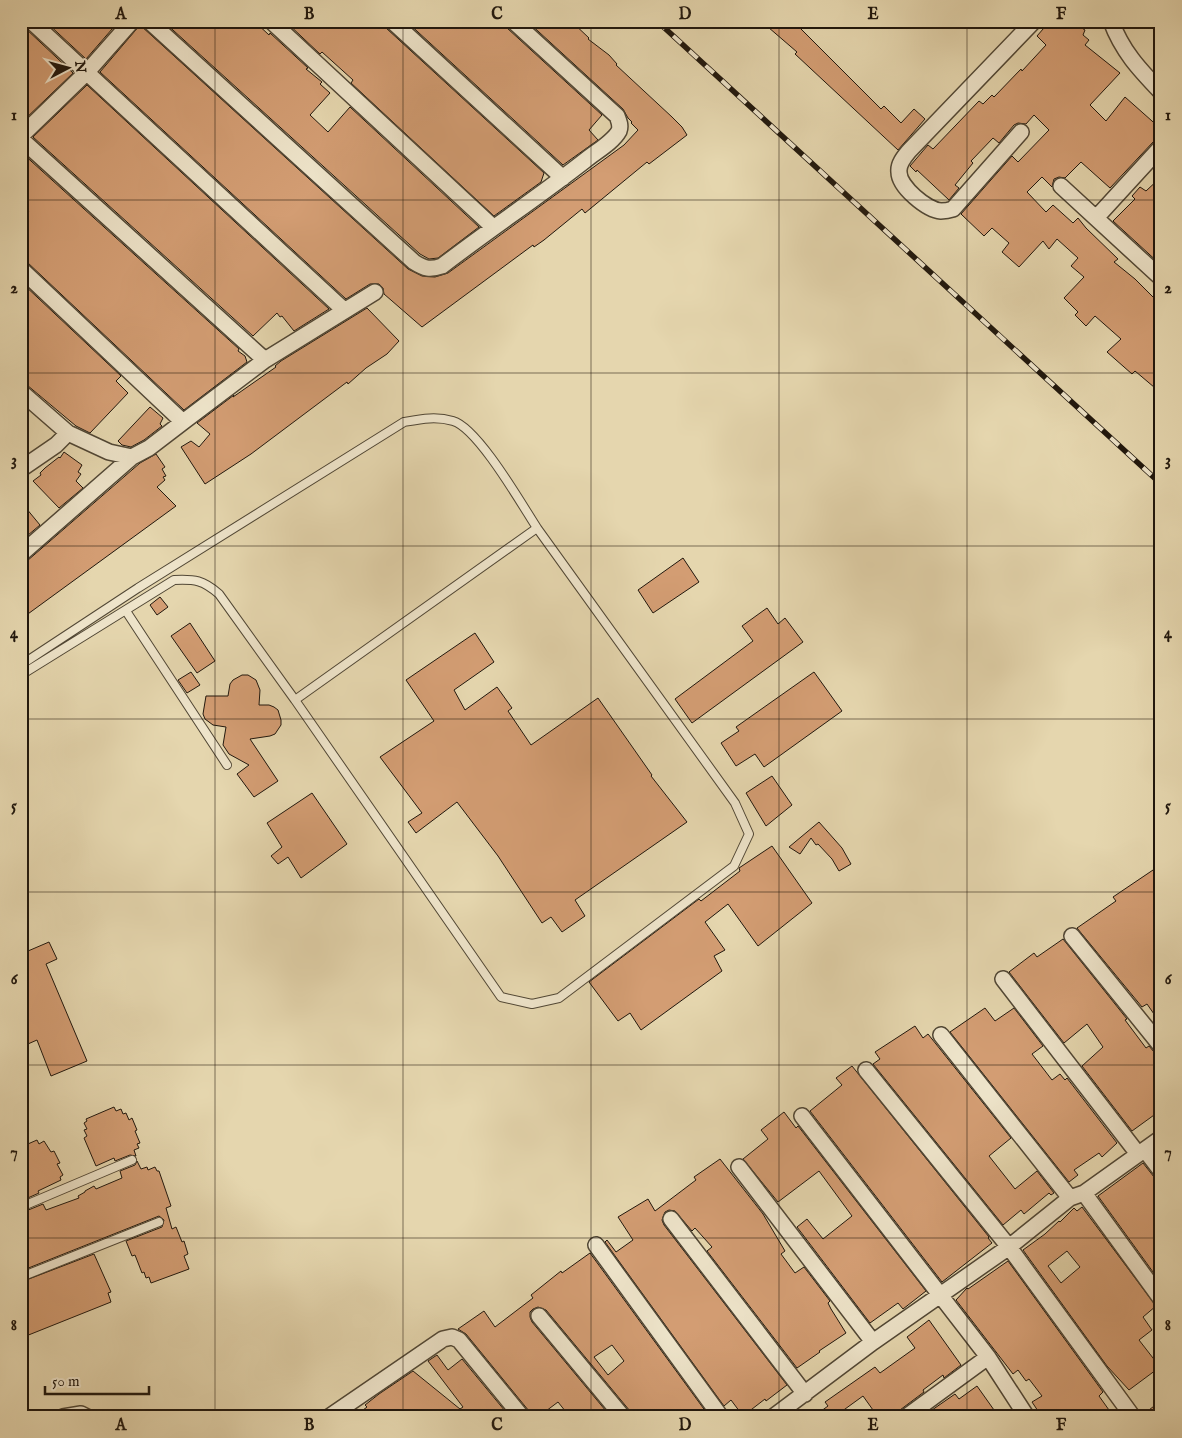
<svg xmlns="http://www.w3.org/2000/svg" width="1182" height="1438" font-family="'IM FELL English',serif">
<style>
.building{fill:#d39d73;stroke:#20170d;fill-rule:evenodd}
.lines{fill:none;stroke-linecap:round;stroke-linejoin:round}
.lane-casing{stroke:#514735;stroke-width:10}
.street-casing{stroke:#514735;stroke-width:18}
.lane{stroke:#eee4ca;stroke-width:8}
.street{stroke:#eee4ca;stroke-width:15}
.rail-casing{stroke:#20170d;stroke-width:5.5}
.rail{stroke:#eee4ca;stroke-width:4;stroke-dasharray:11;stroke-linecap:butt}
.grid{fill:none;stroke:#20170d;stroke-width:1;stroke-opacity:0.55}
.neatline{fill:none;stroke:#20170d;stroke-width:2}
.grid-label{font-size:16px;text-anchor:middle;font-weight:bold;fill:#20170d}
</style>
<rect width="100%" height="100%" fill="#e5d6ae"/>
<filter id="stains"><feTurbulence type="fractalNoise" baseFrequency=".004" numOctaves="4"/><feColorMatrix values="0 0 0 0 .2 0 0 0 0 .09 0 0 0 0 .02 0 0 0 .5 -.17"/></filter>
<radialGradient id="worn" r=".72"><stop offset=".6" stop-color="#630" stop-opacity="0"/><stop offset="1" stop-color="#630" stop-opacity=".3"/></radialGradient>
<path class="building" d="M45 21H119L86 59Z
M163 21H254L269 35 270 33 308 68 306 69 322 82 320 84 330 93 310 115 328 132 350 107 479 227 438 258 429 259 420 254Z
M285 21H383L386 28 544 173 541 182 494 216 351 83 353 80 322 52 320 54Z
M406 21H504L507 28 602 115 589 130 598 140 563 165Z
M527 21H571L589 38 588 39 609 55 617 64 616 65 672 117 682 127 687 135 649 164 647 162 585 213 582 209 544 240 534 247 533 245 422 327 384 294 383 288 379 284H370L346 299 100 72 140 25 408 269 422 276 435 277 448 273 624 145 638 130 631 123 632 122 628 118 623 109Z
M761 21H793L881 109 884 106 901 123 914 109 925 119 898 150 795 54 797 52Z
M1050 21H1070L1085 30 1083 35 1089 40 1085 45 1120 73 1090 105 1106 121 1125 97 1161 129 1160 138 1154 141 1110 188 1081 162 1065 178 1059 177 1054 179 1052 187 1042 177 1027 192 1046 212 1053 205 1073 223 1078 218 1086 228 1118 259 1114 262 1135 279 1161 305V393L1135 371 1132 374 1107 352 1121 339 1095 316 1086 326 1075 315 1078 312 1064 298 1084 277 1071 266 1078 258 1057 239 1049 249 1043 241 1019 267 1002 252 1009 243 992 228 984 236 961 214 1012 156 1018 162 1049 130 1034 115 1026 124 1018 123 1014 125 999 143 993 138 971 161 973 163 955 185 959 188 949 200 917 170 916 172 910 166 928 145 933 149 979 101 983 104 992 95 994 97 1021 69 1022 71 1046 45 1037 36Z
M24 27 73 73 21 123V30Z
M87 85 329 309 294 331 282 316 280 317 277 313 253 336 33 137Z
M21 152 239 349 238 351 245 356 247 362 184 410 27 262 21 260V219L29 212 21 203Z
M1161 177V265L1113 221 1135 199 1132 196 1140 187 1146 191Z
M21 282 121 376 116 381 128 393 90 433 76 426 27 385 21 382Z
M367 308 399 341 387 354 366 368 348 384 347 382 251 454 205 484 181 447 191 441 199 447 210 434 197 423 234 395 233 397 276 367 275 366 281 361Z
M150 407 163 418 160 424 162 426 144 440 131 447 122 445 118 441Z
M64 452 82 465 78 472 81 474 76 481 83 488 59 508 33 481 41 475 40 473 45 468 59 457 60 458Z
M156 454 165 467 162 469 166 476 163 477 165 480 157 487 176 506 21 619V563L27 561 140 463Z
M21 502 40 525 21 541Z
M683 558 699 582 653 613 638 590Z
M160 597 168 607 157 615 150 605Z
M767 608 778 624 785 618 803 642 692 723 675 699 753 641 742 626Z
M190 623 215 661 197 673 171 636Z
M475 633 494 662 454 690 465 710 497 687 512 708 508 711 531 745 598 698 652 775 651 776 687 822 575 900 585 916 562 932 551 917 542 923 498 856 457 802 416 833 408 822 422 813 380 757 434 721 406 680Z
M191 672 200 685 187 693 178 680Z
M814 672 842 711 764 767 755 754 736 766 721 743 739 731 736 727Z
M242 675H248L256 680 260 690 259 705H269L274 707 278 710 281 720V725L275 734 270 736 250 739 278 781 254 797 237 774 249 765 229 754 223 745 226 727 213 725 205 719 203 714 206 696H228L230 684 233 680Z
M772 776 792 805 766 826 746 793Z
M312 793 347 844 301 878 288 857 278 864 271 856 282 847 267 823Z
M819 822 842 848 851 864 839 871 832 859 818 844 816 845 811 838 800 854 789 847Z
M772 846 812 903 758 946 728 904 705 922 725 950 714 956 722 971 641 1030 630 1013 618 1021 589 982 699 899 701 901 740 871 739 868Z
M1161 869V906L1153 912 1161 921 1155 926 1161 933V1024L1147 1004 1142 1007 1077 928 1116 901 1113 897 1153 870 1155 873Z
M1063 939 1127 1019 1125 1020 1146 1048 1149 1046 1154 1052 1161 1055V1110L1132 1131 1082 1066 1103 1047 1087 1024 1064 1043 1009 972 1034 953 1037 957Z
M49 942 57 959 46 964 87 1061 51 1076 37 1040 21 1047V954Z
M985 1008 995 1021 1014 1008 1043 1046 1032 1054 1052 1080 1060 1074 1065 1080 1067 1078 1117 1143 1102 1157 1099 1153 1074 1170 1078 1175 1069 1182 950 1032Z
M915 1026 923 1038 928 1034 1011 1138 989 1156 1015 1189 1037 1171 1054 1193 1051 1195 1049 1193 1024 1214 1021 1210 1003 1225 873 1064 880 1059 875 1052Z
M852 1066 989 1237 988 1238 992 1243 942 1282 810 1111 842 1085 836 1078Z
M114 1107 116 1111 121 1109 123 1114 126 1113 129 1120 132 1118 137 1130 135 1131 140 1143 137 1144 139 1148 134 1150 136 1156 130 1155 115 1161 114 1158 96 1166 84 1138 87 1136 84 1130 87 1129 84 1123 87 1121 86 1119Z
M784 1112 796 1128 798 1126 926 1291 903 1309 898 1303 870 1323 797 1227 807 1219 823 1239 852 1216 819 1171 778 1202 743 1159 768 1139 761 1130Z
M37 1140 39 1144 44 1141 51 1152 54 1151 60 1163 57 1164 63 1175 60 1177 61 1180 38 1191 39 1193 21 1201V1147Z
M720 1159 763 1214 785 1251 781 1254 795 1273 804 1267 830 1301 828 1303 831 1309 846 1333 819 1351 820 1352 797 1368 707 1251 712 1247 695 1228 692 1231 675 1211 669 1210 665 1212 662 1220 664 1225 787 1385 766 1401 765 1399 743 1416 731 1400 724 1406 605 1242 607 1240 616 1252 633 1240 618 1217 648 1199 655 1211 696 1180 694 1177Z
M137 1161 141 1169 147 1167 148 1170 155 1167 157 1171H159L171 1206 166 1208 172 1229 176 1227 182 1242 184 1241 188 1254 184 1256 189 1269 151 1283 149 1277 146 1278 144 1272 142 1273 135 1255 132 1256 126 1241 162 1227 164 1220 159 1216 21 1271V1213L43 1204 46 1210 79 1198 78 1196 85 1192V1191L94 1186 96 1189 122 1178 120 1171 135 1165Z
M1143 1163 1154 1177 1161 1180V1283L1098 1196Z
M1082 1207 1156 1306 1143 1317 1152 1330 1139 1340 1160 1367 1129 1390 1107 1366 1023 1250 1045 1234 1059 1221 1060 1222 1074 1208 1077 1211ZM1067 1251 1080 1267 1061 1283 1048 1266Z
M590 1253 709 1416 632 1417 630 1411 546 1310 538 1307 533 1309 530 1312V1317L532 1322 611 1417H570L558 1402 538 1417H531L529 1411 466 1334 458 1329 484 1311 495 1327 533 1298 531 1295 561 1271 562 1273ZM612 1345 624 1361 608 1375 594 1357Z
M94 1254 111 1292 108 1293 111 1302 21 1338V1282Z
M1008 1261 1103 1392 1099 1396 1114 1417H1042L1032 1402 1042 1396 1029 1379 1026 1381 1018 1370 1013 1374 956 1300 967 1288 968 1289Z
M929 1320 961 1365 944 1378 943 1375 923 1390 924 1392 900 1410 897 1417H878L863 1396 834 1417H813L828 1406 825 1402 875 1367 880 1373 915 1348 907 1337Z
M437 1355 448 1370 462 1359 510 1417H354L367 1407 365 1405 379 1394 413 1371 460 1409 463 1407 428 1361Z
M977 1386 999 1417H922L955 1394 959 1399Z
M1161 1401V1417H1142V1415Z"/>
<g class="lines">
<g class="lane-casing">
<path id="lane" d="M126 611 227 765
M21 665 138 588 404 422C421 419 436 416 453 421 478 428 522 505 537 528L295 700 219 594C203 580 195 579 174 580L21 675
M295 700 501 997 532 1004 559 998 734 866 749 834 735 803 537 528
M21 1207 132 1160
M21 1277 159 1222"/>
</g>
<g class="street-casing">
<path id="street" d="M31 21 344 310
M149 21 414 262C425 269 430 270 442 266 490 229 540 196 587 159 597 151 613 142 619 131 621 126 619 121 617 116L513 21
M271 21 493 227
M392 21 563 178
M1111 21C1122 51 1139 69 1161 92
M1021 132 953 209C950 210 945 211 941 211 927 210 899 187 899 172 898 164 904 157 909 151L1034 21
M21 136 87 72 132 21
M21 139 265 360 375 292
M1061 186 1161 278
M1096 218 1161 147
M21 269 183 422 265 360
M21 392 68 433
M21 469 56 445 68 433 109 452 132 457 149 448 183 422
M21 554 132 457
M1072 936 1161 1046
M1003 979 1138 1154
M941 1035 1070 1198
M866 1070 1009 1247 1133 1417
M802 1116 988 1357 1027 1417
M1145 1150 1161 1171
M739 1167 873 1342
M1084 1193 1161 1299
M671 1219 805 1394
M596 1245 721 1417
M539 1316 623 1417
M63 1417 81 1414 87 1417
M329 1417 443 1339 452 1337 459 1340 522 1417
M773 1417 873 1342 1009 1247 1070 1198 1084 1193 1161 1138
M906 1417 988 1357"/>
</g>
<use href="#lane" class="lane"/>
<use href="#street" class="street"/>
<g class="rail-casing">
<path id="rail" d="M657 21 1161 484"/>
</g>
<use href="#rail" class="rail"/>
</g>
<path class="grid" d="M215 21V1417M403 21V1417M591 21V1417M779 21V1417M967 21V1417M21 200H1161M21 373H1161M21 546H1161M21 719H1161M21 892H1161M21 1065H1161M21 1238H1161"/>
<rect width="1182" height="1438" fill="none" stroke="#e5d6ae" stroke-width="55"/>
<g transform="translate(68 68) rotate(84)" stroke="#eee4ca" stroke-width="4" paint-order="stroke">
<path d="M0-4L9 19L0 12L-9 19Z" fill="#20170d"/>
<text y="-8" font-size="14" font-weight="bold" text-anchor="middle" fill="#20170d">N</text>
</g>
<path d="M45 1386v8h104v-8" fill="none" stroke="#20170d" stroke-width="2.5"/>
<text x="52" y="1386" font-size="15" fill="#20170d" stroke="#eee4ca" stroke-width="4" paint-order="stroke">50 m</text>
<rect x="28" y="28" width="1126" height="1382" class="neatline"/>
<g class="grid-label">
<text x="121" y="19">A</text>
<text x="309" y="19">B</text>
<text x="497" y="19">C</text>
<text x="685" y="19">D</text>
<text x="873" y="19">E</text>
<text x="1061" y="19">F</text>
<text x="14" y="120">1</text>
<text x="1168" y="120">1</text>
<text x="14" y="293">2</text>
<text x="1168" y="293">2</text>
<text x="14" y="465">3</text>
<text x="1168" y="465">3</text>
<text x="14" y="638">4</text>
<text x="1168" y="638">4</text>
<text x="14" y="811">5</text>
<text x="1168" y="811">5</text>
<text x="14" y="984">6</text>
<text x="1168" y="984">6</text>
<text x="14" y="1157">7</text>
<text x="1168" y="1157">7</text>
<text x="14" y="1330">8</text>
<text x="1168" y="1330">8</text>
<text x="121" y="1430">A</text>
<text x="309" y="1430">B</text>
<text x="497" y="1430">C</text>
<text x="685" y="1430">D</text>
<text x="873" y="1430">E</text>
<text x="1061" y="1430">F</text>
</g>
<rect width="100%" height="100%" filter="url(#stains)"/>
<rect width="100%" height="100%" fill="url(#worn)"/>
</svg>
